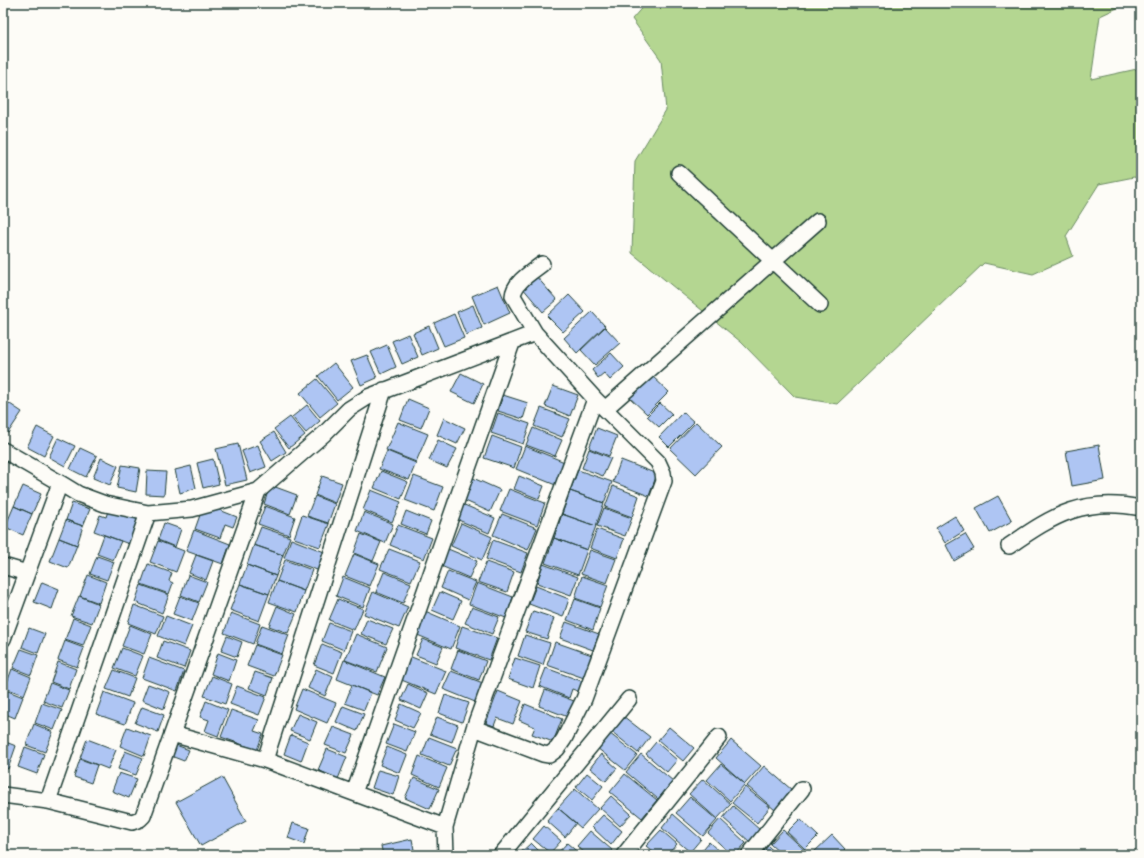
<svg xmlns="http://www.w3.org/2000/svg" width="1144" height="858" font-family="Mali,sans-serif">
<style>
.green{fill:#b4d691;stroke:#6a8a62}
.building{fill:#aec5f3;stroke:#1f3d34}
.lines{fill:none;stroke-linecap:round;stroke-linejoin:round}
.minor-casing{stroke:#1f3d34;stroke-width:18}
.minor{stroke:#fdfcf7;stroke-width:15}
</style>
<rect width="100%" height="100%" fill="#fdfcf7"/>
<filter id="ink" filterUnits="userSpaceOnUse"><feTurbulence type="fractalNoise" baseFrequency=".025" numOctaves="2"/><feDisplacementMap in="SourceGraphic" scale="8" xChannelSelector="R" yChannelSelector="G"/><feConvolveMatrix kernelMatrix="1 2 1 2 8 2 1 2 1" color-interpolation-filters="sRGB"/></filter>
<g filter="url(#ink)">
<path class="green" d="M646 3H1128L1100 16 1091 79 1137 69 1141 71V180L1134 177 1099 184 1066 236 1073 256 1033 274 984 263 837 404 795 397 741 342 632 253 635 161 666 110 661 60 632 19Z"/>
<path class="building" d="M535 275 557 300 543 312 522 287Z
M498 285 510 313 484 325 472 296Z
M569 295 585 312 563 332 547 316Z
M473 305 482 328 466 335 457 312Z
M592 312 605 326 577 353 564 338Z
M454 314 464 338 444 346 434 323Z
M429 326 438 348 422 355 413 333Z
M605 327 620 343 595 365 581 350Z
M408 334 418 357 402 364 392 341Z
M387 345 396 367 381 374 371 352Z
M611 353 624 367 610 380 604 373 598 378 592 370Z
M367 355 377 378 361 385 351 361Z
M334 363 353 387 337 400 318 376Z
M461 373 483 384 474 403 451 392Z
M651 375 669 392 647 414 629 397Z
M317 379 337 403 320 417 300 393Z
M553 386 578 395 570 416 545 406Z
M503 395 528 403 523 419 498 411Z
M408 399 429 408 421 428 400 420Z
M7 402 22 412 8 433 3 430V408Z
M660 403 672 414 659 427 647 416Z
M307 405 320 421 306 433 292 417Z
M541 408 570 419 562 437 534 426Z
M683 412 694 422 669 447 659 437Z
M498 413 530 424 523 444 491 433Z
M290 417 305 435 289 448 274 429Z
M444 418 465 428 457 444 437 435Z
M398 422 428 434 416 462 386 450Z
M696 422 722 447 696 474 670 449Z
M37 427 54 436 44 456 27 447Z
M533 428 562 440 555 456 526 445Z
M597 428 617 436 609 456 589 448Z
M274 432 286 452 272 461 260 441Z
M492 436 521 447 514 468 484 458Z
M58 438 75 446 65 466 49 457Z
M438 440 457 449 447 468 429 460Z
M238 444 247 480 225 485 216 449Z
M258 445 266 467 250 473 242 451Z
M1099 445 1105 480 1072 486 1066 451Z
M525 446 567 463 558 486 516 469Z
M80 448 97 456 86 477 70 469Z
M589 449 611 458 603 476 582 468Z
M387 451 416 463 409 480 379 469Z
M101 458 118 466 110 485 93 478Z
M213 459 219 484 203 488 197 463Z
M621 460 657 474 649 496 613 482Z
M122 465 140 468 136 492 117 488Z
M191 466 196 488 180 493 175 470Z
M578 470 612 482 604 503 570 491Z
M147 471 166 472 164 495 146 494Z
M381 471 408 482 401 499 374 488Z
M322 476 342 483 335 503 315 495Z
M414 476 443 487 434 511 405 500Z
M519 476 544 486 539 499 514 489Z
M473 478 500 490 490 512 463 500Z
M270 485 297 495 290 514 264 504Z
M23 486 41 494 32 514 14 506Z
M613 486 639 496 632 517 605 507Z
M509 489 545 503 537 525 500 511Z
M371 490 401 502 392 522 363 510Z
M570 491 604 503 596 526 562 514Z
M315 496 335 504 328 523 307 516Z
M998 496 1012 521 990 533 976 508Z
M72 503 90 509 83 526 66 520Z
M462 504 495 518 489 533 456 519Z
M14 506 32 514 23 535 5 527Z
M265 506 295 517 289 535 258 524Z
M212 507 237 517 233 527 225 524 220 538 195 529 200 515Z
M109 508 138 519 129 544 94 531 100 515 106 517Z
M604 508 632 518 625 536 597 526Z
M406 511 431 521 426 534 401 524Z
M364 512 393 524 385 543 357 531Z
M502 514 537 528 528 550 493 535Z
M562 514 596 526 587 550 554 538Z
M302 515 329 524 320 547 294 538Z
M955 516 964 531 945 543 936 528Z
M66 520 83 526 77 545 59 538Z
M164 523 181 529 175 547 158 540Z
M461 523 492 537 482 560 451 546Z
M398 525 432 538 424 559 390 545Z
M261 527 290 537 283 555 254 545Z
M597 529 624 539 617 558 590 548Z
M194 530 230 544 223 564 186 551Z
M361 534 381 542 373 561 354 553Z
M965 534 974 549 954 561 946 545Z
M104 535 121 541 113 560 97 554Z
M59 538 77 545 68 568 50 561Z
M554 538 587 550 578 575 545 563Z
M291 539 327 553 320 571 284 558Z
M493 540 528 553 521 572 486 559Z
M158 541 184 551 176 572 150 562Z
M254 545 283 555 276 576 247 565Z
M389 549 420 561 411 581 380 569Z
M448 549 477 561 469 578 441 566Z
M590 550 616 559 607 583 581 574Z
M354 554 379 564 370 586 345 576Z
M196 555 213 561 206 580 189 573Z
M97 556 114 562 107 580 90 574Z
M285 560 312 570 304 591 277 581Z
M486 562 514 572 507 592 478 582Z
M148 564 172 573 169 581 173 583 169 594 141 584Z
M543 564 578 577 571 595 537 583Z
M247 565 276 576 269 594 240 584Z
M448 571 476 582 468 600 441 588Z
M384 572 411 583 403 603 376 592Z
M88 575 106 582 99 603 80 596Z
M188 575 207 582 199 602 181 595Z
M582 576 608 585 600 607 575 598Z
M343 577 370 588 363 607 336 596Z
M277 581 304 591 297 612 269 602Z
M42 582 59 589 52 609 34 602Z
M477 583 513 597 506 618 469 604Z
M240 584 269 594 259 621 230 610Z
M141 585 169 595 162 613 135 602Z
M536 586 569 599 563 617 529 604Z
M373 592 408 607 399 628 364 614Z
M440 592 461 601 453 619 432 610Z
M79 596 99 604 92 623 71 616Z
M180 596 199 603 192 621 173 614Z
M338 599 363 609 354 630 329 620Z
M575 599 600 608 593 630 567 620Z
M134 605 163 616 156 634 128 623Z
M277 606 296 614 288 633 269 626Z
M472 607 499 617 492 634 465 623Z
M425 611 460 626 451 649 415 634Z
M533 611 554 618 547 639 525 632Z
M231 613 260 624 253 644 224 633Z
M166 616 192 626 184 646 158 636Z
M73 618 91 625 83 646 65 640Z
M367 619 393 629 386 644 361 634Z
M566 622 599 634 593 650 560 638Z
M329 623 351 631 344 650 322 641Z
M130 625 152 634 144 654 122 646Z
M262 625 289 635 282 654 255 644Z
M462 626 497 638 489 660 455 648Z
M29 628 45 634 38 653 22 647Z
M356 634 387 647 377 672 345 660Z
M525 635 550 643 543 665 518 656Z
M227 636 242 642 237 657 221 651Z
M423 639 443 647 436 663 416 655Z
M65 641 84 648 77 667 58 660Z
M163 641 190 651 184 668 157 658Z
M555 642 592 655 584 678 547 665Z
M322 644 342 652 334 673 314 665Z
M255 645 282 655 274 676 247 666Z
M122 648 143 656 135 676 114 668Z
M21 649 38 655 31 675 13 668Z
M458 650 486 661 479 680 451 669Z
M218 653 236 660 229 681 211 674Z
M409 656 446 671 436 694 399 679Z
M149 658 184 671 177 691 142 678Z
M515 658 540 666 533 688 508 679Z
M344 660 385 677 377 695 337 679Z
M58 662 76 669 69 689 51 682Z
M546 668 584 682 580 692 572 689 569 698 539 686Z
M12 669 31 677 24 695 5 688Z
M316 669 333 677 325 696 308 688Z
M114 670 135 678 128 697 106 689Z
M451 671 483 683 475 702 443 689Z
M255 672 273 678 267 695 249 688Z
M212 676 232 684 225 704 204 696Z
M50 683 69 690 62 708 43 701Z
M148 684 170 692 164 709 142 700Z
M408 684 428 693 421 709 401 700Z
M352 685 371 693 364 710 345 703Z
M237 686 266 697 259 715 230 704Z
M3 689 23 697 15 718 3 713Z
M302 689 336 703 327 723 294 709Z
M545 690 574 701 568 717 539 706Z
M498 691 522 701 513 724 497 718 494 726 486 723Z
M104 692 133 703 125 724 96 714Z
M445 695 469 703 462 722 439 713Z
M206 701 228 710 218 736 205 731 209 720 200 717Z
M42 703 62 710 54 730 35 723Z
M401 704 421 713 413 728 395 720Z
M525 704 562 719 553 742 532 734 535 727 519 720Z
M343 706 364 714 357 731 336 722Z
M142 707 164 715 158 732 135 723Z
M231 710 259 720 254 731 263 734 257 750 221 737Z
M298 714 317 722 310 739 290 731Z
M623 716 650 737 638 753 611 731Z
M437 717 458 725 452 742 430 734Z
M34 724 53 732 45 752 26 745Z
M394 724 415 732 407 752 386 744Z
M127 727 151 736 144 756 120 746Z
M333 727 354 735 346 753 325 745Z
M669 727 694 748 683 761 658 740Z
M609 733 637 755 625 770 597 748Z
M291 735 308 742 301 761 284 754Z
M429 737 457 748 449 766 422 755Z
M87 739 116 750 108 769 80 758Z
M731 740 761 766 745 784 716 758Z
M3 741 16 746 8 769 3 767Z
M656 742 677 760 667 772 646 754Z
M176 745 189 750 184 761 171 756Z
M25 747 44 754 37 774 18 767Z
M387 747 407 755 400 773 380 765Z
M327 749 347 757 338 779 318 770Z
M125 751 143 758 136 775 118 769Z
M601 754 617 768 606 781 590 768Z
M641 754 673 781 658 799 626 772Z
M419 756 447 768 439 787 412 775Z
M80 759 97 765 91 783 74 777Z
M721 764 745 784 730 801 707 780Z
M764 766 792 790 775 810 747 786Z
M378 770 399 776 393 795 372 788Z
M119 773 137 779 129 798 112 791Z
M587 773 603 786 592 800 576 787Z
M625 774 657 800 642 818 610 792Z
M222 777 246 821 201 846 176 802Z
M414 778 439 789 430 809 405 798Z
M703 779 731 804 717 819 689 794Z
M745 787 770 807 757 823 732 803Z
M575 789 598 809 581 828 558 808Z
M611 796 631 814 620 826 600 808Z
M690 797 717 820 703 836 676 813Z
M733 806 760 830 750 842 723 818Z
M558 808 576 823 565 837 547 821Z
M673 814 701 839 690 852 662 828Z
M603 815 622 831 611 845 592 827Z
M720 819 746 843 735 855H732L708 833Z
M800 819 818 836 805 849 787 832Z
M293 823 309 828 304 844 288 838Z
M544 826 561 841 550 853 533 839Z
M661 830 677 844 667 855H657L646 846Z
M783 830 810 855H782L770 844Z
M590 831 612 850 608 855H587L577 846Z
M832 835 845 849 839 855H815L813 853Z
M412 839 415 855H383L381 846Z
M709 842 723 855H698Z
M531 843 543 855H518Z
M567 843 581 855H556Z
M768 846 778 855H761Z
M647 850 653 855H642Z"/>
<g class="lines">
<g class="minor-casing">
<path id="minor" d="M679 173 820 305
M605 409 818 221
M3 450 60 483
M1009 546C1055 514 1084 497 1141 508
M3 566 27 573
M3 639 60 483 78 494 105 504 148 513 192 509 258 491 324 434 349 409 368 397 535 333 513 296C514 282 532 272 542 264
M474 728 543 754 549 755 557 749 564 739 584 699 664 481 663 473 658 462 595 399 535 333
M172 734 265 760 445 827
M265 760 384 390
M354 793 512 343
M3 795 48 801 132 822 140 819 143 816 258 491
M48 801 148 513
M446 855 445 827 474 728 595 399
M501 855 629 699
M624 855 719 737
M749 855 802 789"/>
</g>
<use href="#minor" class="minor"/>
</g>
</g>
<rect width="1144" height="858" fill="none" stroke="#fdfcf7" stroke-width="16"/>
<rect x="8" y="8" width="1128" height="842" fill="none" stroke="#1f3d34" stroke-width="1.5" filter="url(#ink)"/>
</svg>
